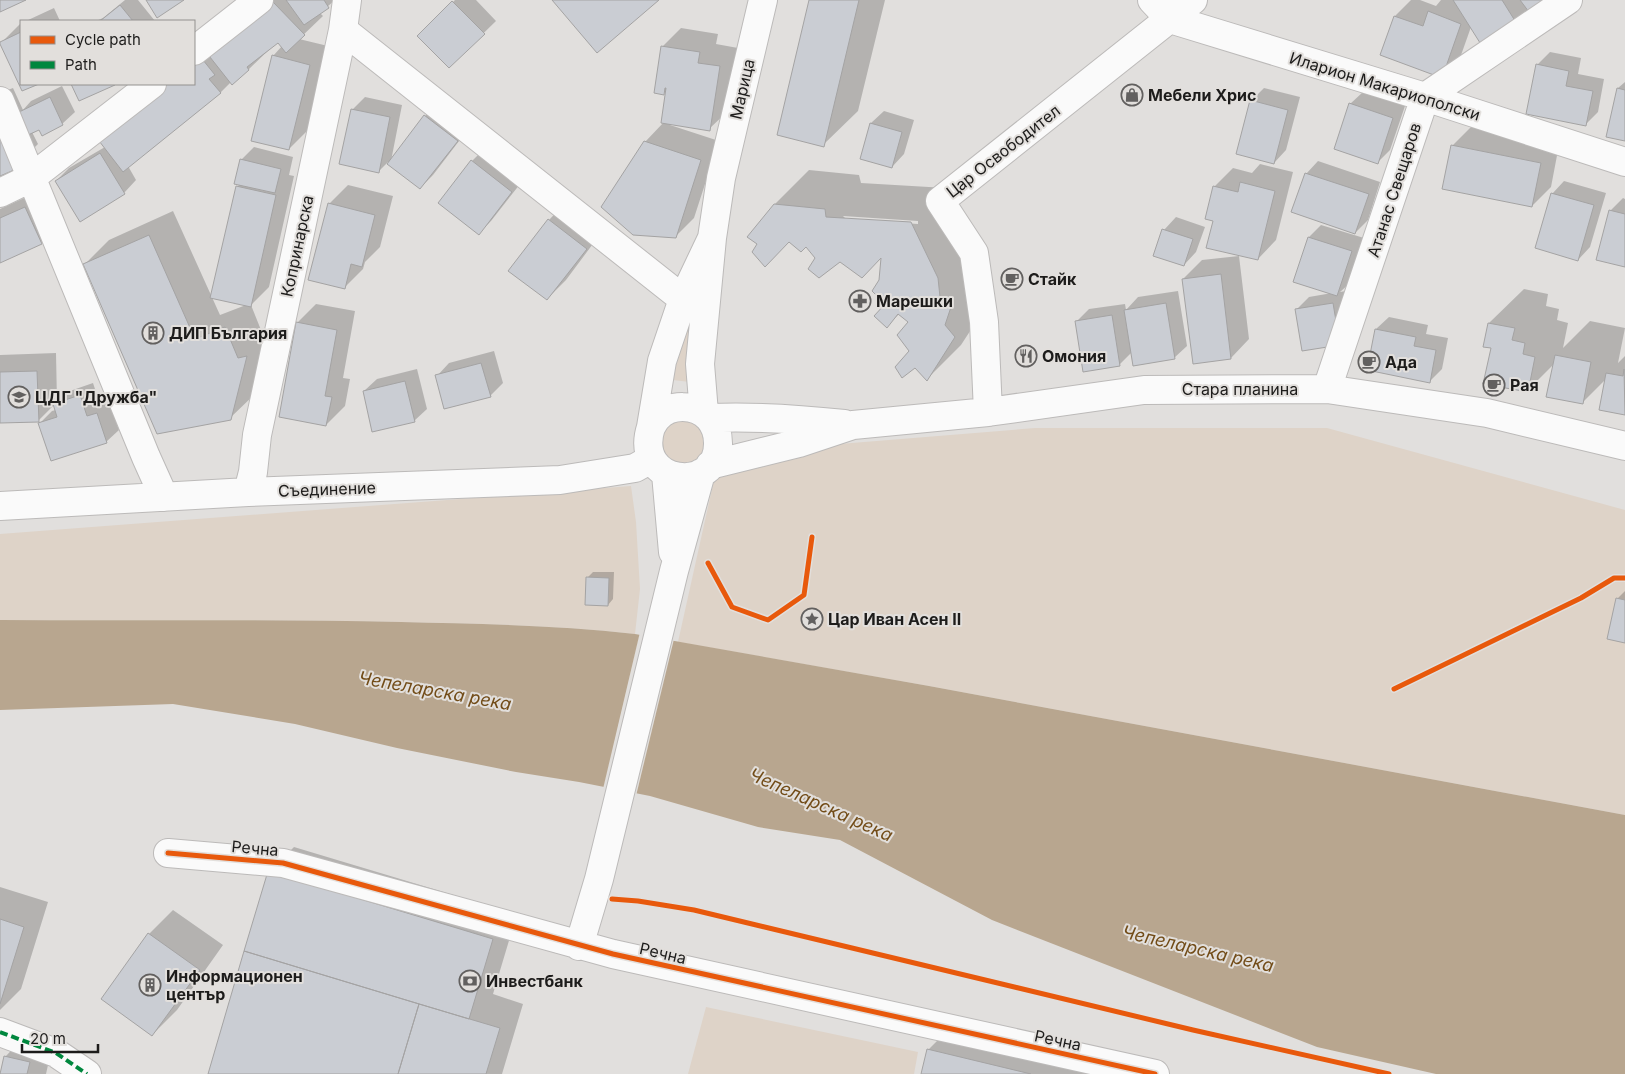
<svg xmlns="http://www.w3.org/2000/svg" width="1625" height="1074" font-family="Inter,sans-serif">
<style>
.green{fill:#ded3c8}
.water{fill:#b8a68f}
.pier{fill:#e1dfdd}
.shadow{fill:#0003;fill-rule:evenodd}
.building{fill:#cacdd3;stroke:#a4a3a3}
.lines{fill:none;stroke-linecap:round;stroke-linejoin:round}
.minor-casing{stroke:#bcbab9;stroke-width:30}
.minor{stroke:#fafafa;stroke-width:28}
.quiet{stroke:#00873e;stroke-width:4;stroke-dasharray:8 4;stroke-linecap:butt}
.cycleway-casing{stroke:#e2dfdc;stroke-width:8}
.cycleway{stroke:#e8590c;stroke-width:5}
.labels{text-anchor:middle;stroke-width:4;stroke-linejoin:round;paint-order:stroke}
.street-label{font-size:16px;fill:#1d1c1b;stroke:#e2dfdc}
.poi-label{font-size:16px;font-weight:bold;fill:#1d1c1b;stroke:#e2dfdc;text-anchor:start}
.water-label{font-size:18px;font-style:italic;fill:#724c18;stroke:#e2dfdc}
</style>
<rect width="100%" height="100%" fill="#e1dfdd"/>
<path class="green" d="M692 303 690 382 664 379Z
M672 418 696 422 705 436 704 452 693 464 669 465 656 437Z
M1035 428H1327L1625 510V815L929 686 678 642 716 471 778 449Z
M631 486 636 522 640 589 635 634C557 625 479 624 401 622 267 619 134 621 0 620V534Z
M706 1007 918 1052 914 1074H688Z"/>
<path class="water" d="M0 620C134 621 267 619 401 622 479 624 557 625 635 634L929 686 1625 815V1074H1436L1317 1047 992 920 840 840 758 827 650 796 579 782 516 772 397 748 295 724 173 704 0 710Z"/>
<path class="pier" d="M640 632 674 639 636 796 603 789Z"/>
<path class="shadow" d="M125 0H138L155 21H96L103 18Z
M271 0H335L320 13 323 16 299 39 328 46 308 130 289 149 273 56 282 46 278 41 249 69 231 82 220 93 128 166 136 180 124 193 56 181 69 168 105 147 160 84H194V57Z
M455 0H476L496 21 449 67 419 36Z
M810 0H885L858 111 823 145Z
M1411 0H1420L1436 6 1441 0H1545L1516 23 1471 27 1460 58 1441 76 1381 54 1395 16Z
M54 8 60 21H26Z
M21 23V84H36L22 90 1 43Z
M681 28 718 34 716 44 738 48 728 111 709 129 670 123V125L719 141 694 218 675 237 645 142 664 122 667 89 663 94 662 47Z
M1550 52 1581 58 1578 74 1604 79 1598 112 1585 125 1537 65Z
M1625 82V140L1618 88Z
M62 86 75 112 62 124 40 128 32 132 38 144 13 169 0 175V93L13 88 23 110 31 101Z
M1264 88 1300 97 1286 150 1274 163 1238 153 1252 100Z
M1363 92 1405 106 1390 150 1378 162 1350 104Z
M365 97 402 105 391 161 425 116 438 104 469 128 433 175 420 188 388 162 379 171 352 110Z
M884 111 914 120 904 154 892 167 871 123Z
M1471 127 1559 145 1551 187 1532 206 1452 146Z
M254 147 293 157 289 175 294 176 269 287 251 305 263 335 270 332 255 394 230 418 85 264 109 240 173 211 220 315 246 305 237 187 240 184 241 160Z
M484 149 524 179 491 221 479 233 472 161Z
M1318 161 1380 182 1368 220 1355 233 1306 174Z
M1260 164 1293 172 1276 240 1258 259 1214 187 1233 168 1252 173Z
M809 170 859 175 861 183 946 188 989 302 961 345 927 379 910 351V322L900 313 887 326V304L882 256 840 260 816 258 775 204ZM843 216 918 221V224L846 219Z
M1564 181 1606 193 1590 247 1578 260 1552 194Z
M348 185 393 196 380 247 365 262 363 269 344 288 329 204Z
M44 189 60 224 41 243 0 262V209Z
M1623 198 1625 199V266L1610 211Z
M567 201 604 229 566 280 547 299 549 220Z
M1176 217 1205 227 1196 252 1184 265 1164 230Z
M1321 225 1364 238 1350 283 1340 292 1346 291 1352 332 1297 309 1309 297 1332 293 1294 281 1309 237Z
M1239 256 1249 339 1231 358 1183 279 1202 260Z
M1524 289 1548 294 1546 306 1559 309 1557 320 1568 323 1563 348 1590 321 1625 328 1618 363 1625 356V414L1601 409 1607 378 1582 403 1554 364 1527 391 1492 347 1489 323Z
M1178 291 1187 346 1174 358 1132 352 1119 365 1076 322 1089 309 1125 304 1126 310 1138 297Z
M316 304 355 311 343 378 350 379 345 406 326 425 297 323Z
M1389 317 1428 325 1426 334 1448 338 1442 369 1429 382 1376 329Z
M494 351 503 383 490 396 437 376 449 363Z
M56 353 57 402 67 392 93 383 100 404 109 401 119 430 106 442 40 423 52 411 56 410 55 404 38 421 0 422V355Z
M417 369 427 409 414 421 364 391 377 379Z
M593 572H614L613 599 608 605 587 578Z
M1625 591V642L1617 599Z
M294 847 517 914 493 994 523 1004 502 1074 209 1073 269 872Z
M0 887 48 902 21 989 0 1010Z
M173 910 223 945 177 1010 152 1035 149 934Z
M953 1025 1156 1074H922L928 1050Z
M29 1032 54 1038 46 1074H1L5 1057Z"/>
<path class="building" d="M0 0H26L0 12Z
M146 0H184L157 18Z
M286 0H324L329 8 304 25Z
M552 0H659L597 53Z
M809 0H859L824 147 777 135Z
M1453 0H1502L1517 24 1482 46Z
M1520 0H1547L1529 12Z
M452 1 485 34 449 68 417 36Z
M273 2 305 35 286 53 278 43 247 67 249 70 232 85 206 52Z
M120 5 133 21H100Z
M1428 11 1461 24 1442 78 1380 55 1394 16 1423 26Z
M21 32V84H39L22 91 0 44V42Z
M661 46 700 52 698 63 720 66 710 131 661 123 666 88H665L664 95 654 93Z
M199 55 215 75 209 79 221 93 123 172 96 137 163 84H194V59Z
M272 55 310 65 289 150 251 141Z
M1536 64 1569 71 1566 86 1593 91 1586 126 1526 114Z
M71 84H115V85L79 101Z
M1617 88 1625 90V141L1606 137Z
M50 97 63 125 42 136 39 130 28 135 17 113Z
M1250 100 1288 110 1274 164 1236 154Z
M1349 103 1393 118 1378 164 1334 149Z
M351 109 390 117 379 173 339 164Z
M424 115 458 141 420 189 387 164Z
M870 123 902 132 892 168 860 159Z
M0 138 14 170 0 176Z
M644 141 701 160 676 238 633 235 601 207Z
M1451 145 1541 163 1532 207 1442 189Z
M100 153 125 194 80 222 55 181Z
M240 159 281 169 275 193 234 184Z
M471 160 512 192 479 235 438 203Z
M1305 173 1369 194 1355 234 1291 212Z
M1240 182 1275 191 1258 260 1206 248 1213 221 1205 219 1213 186 1238 192Z
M236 186 276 195 251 307 210 298Z
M1551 193 1594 205 1578 261 1535 248Z
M328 203 375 215 362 267 351 264 345 289 308 280Z
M774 204 825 209 826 217 911 222 938 278 940 297 951 307 945 325 955 337 927 381 915 368 902 378 895 367 909 351 897 335 908 322 898 314 887 328 874 316 885 304 872 291 879 280 881 258 862 278 840 262 819 278 808 269 815 258 806 247 801 252 789 242 765 267 752 252 757 244 747 237Z
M25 207 42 244 0 263V218Z
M1609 210 1625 214V267L1596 260Z
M548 219 587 249 547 300 508 271Z
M1162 229 1193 239 1184 266 1153 256Z
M149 235 195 339 225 327 238 358 247 356 231 420 157 434 83 264Z
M1308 237 1352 251 1337 296 1293 282Z
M1221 274 1231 359 1193 364 1182 279Z
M1166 303 1175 359 1133 366 1124 310Z
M1333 303 1340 345 1302 351 1295 309Z
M1112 315 1120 366 1083 372 1075 321Z
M296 322 337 330 325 396 332 397 326 426 279 417Z
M1488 323 1515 328 1512 340 1525 343 1523 354 1535 357 1528 392 1483 384 1491 348 1483 347Z
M1375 329 1416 337 1414 346 1436 350 1430 383 1367 370Z
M1555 355 1591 362 1583 404 1546 397Z
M481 363 491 397 444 409 435 375Z
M1624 369 1625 415 1599 410 1606 373 1623 376Z
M37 371 39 422 0 423V372Z
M405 381 415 422 372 432 363 391Z
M80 395 87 416 97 413 107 443 51 461 38 423 57 417 53 404Z
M586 577 609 578 608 606 585 605Z
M1616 598 1625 600V643L1607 639Z
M268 871 493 939 469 1019 244 951Z
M0 919 24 927 0 1004Z
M148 933 200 970 152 1036 101 999Z
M244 951 419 1004 398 1074H208Z
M419 1004 500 1028 486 1074H398Z
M927 1049 1031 1074H921Z
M4 1056 30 1062 27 1074H0Z"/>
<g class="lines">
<g class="minor-casing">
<path id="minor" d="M1152 0 1170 19 1425 97 1625 162
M343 30 683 299
M194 51 259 0
M0 101 146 457 164 497
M0 193 31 178 152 84
M1327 389 1425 97 1568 0
M988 412 984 322 974 253 940 201 1193 0
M704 413 700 364 712 238 721 178 763 0
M709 418C755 416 798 419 844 424
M651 427C653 424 655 420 657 418 670 403 696 404 709 418 715 425 718 434 718 443 719 495 632 486 651 427L662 361 683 299 712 238
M710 465 799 443 853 425 988 412 1144 390 1327 389 1487 413 1625 446
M666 474 673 552
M248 492 253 472 257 435 343 30 347 0
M0 506 248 492 560 480 635 468 651 459
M168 853 283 863 613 954 1155 1074
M579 946 599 879 674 571 701 473
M0 1032 56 1053 87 1074"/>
</g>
<use href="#minor" class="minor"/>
<path class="quiet" d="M0 1032 56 1053 87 1074"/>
<g class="cycleway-casing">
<path id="cycleway" d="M708 563 732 607 768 620 804 595 812 537
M1394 689 1581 598 1614 578H1625
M168 853 283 863 613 954 1155 1074
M612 899 638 901 694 910 1193 1030 1389 1074"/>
</g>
<use href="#cycleway" class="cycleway"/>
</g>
<defs>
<g id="shop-ring" transform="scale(1.125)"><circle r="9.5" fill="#e2dfdc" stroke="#62605f" stroke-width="1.5"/><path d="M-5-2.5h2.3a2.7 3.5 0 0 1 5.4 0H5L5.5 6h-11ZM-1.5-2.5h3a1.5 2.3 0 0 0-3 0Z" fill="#62605f"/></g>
<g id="cafe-ring" transform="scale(1.125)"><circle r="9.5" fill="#e2dfdc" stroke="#62605f" stroke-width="1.5"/><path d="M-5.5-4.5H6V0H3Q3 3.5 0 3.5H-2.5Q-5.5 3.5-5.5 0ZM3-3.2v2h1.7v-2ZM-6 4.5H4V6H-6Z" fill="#62605f"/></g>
<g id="pharmacy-ring" transform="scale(1.125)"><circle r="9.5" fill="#e2dfdc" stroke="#62605f" stroke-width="1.5"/><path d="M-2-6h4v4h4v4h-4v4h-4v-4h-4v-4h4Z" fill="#62605f"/></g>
<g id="building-ring" transform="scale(1.125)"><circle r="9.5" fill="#e2dfdc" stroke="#62605f" stroke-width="1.5"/><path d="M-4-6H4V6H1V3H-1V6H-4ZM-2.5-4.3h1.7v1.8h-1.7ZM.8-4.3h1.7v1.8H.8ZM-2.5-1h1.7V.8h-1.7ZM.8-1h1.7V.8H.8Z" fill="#62605f"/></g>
<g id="restaurant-ring" transform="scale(1.125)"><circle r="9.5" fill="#e2dfdc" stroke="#62605f" stroke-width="1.5"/><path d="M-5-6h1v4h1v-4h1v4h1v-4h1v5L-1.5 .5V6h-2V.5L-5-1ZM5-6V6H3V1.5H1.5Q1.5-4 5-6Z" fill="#62605f"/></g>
<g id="school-ring" transform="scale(1.125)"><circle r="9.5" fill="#e2dfdc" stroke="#62605f" stroke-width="1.5"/><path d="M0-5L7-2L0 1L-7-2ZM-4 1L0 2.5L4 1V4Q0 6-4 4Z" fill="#62605f"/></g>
<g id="sight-ring" transform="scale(1.125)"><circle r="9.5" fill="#e2dfdc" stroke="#62605f" stroke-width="1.5"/><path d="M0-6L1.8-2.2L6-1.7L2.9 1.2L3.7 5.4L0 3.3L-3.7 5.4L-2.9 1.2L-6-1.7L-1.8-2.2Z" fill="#62605f"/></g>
<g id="bank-ring" transform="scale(1.125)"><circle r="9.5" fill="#e2dfdc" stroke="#62605f" stroke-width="1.5"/><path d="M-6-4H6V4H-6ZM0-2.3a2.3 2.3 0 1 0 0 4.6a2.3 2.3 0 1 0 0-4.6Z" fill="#62605f"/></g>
</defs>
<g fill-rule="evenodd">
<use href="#shop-ring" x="1132" y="95"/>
<use href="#cafe-ring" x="1012" y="279"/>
<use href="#pharmacy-ring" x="860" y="301"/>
<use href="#building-ring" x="153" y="333"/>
<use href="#restaurant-ring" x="1026" y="356"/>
<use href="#cafe-ring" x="1369" y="362"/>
<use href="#cafe-ring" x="1494" y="385"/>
<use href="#school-ring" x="19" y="397"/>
<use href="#sight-ring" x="812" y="619"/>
<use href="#bank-ring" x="470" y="981"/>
<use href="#building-ring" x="150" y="985"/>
</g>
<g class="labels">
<g class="street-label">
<text transform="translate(1385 86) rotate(17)" y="6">Иларион Макариополски</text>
<text transform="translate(742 89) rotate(-77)" y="6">Марица</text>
<text transform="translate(1003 151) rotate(-38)" y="6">Цар Освободител</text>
<text transform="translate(1394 190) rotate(-72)" y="6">Атанас Свещаров</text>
<text transform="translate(297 246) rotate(-78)" y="6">Копринарска</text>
<text x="1240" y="395">Стара планина</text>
<text transform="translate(327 489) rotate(-2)" y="6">Съединение</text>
<text transform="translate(255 848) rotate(5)" y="6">Речна</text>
<text transform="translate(663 953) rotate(13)" y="6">Речна</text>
<text transform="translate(1058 1040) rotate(12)" y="6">Речна</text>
</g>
<g class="poi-label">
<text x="1148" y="101">Мебели Хрис</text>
<text x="1028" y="285">Стайк</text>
<text x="876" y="307">Марешки</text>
<text x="169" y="339">ДИП България</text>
<text x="1042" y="362">Омония</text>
<text x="1385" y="368">Ада</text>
<text x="1510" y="391">Рая</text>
<text x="35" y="403">ЦДГ "Дружба"</text>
<text x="828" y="625">Цар Иван Асен II</text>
<text x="166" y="982">Информационен<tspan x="166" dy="18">център</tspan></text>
<text x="486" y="987">Инвестбанк</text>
</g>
<g class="water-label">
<text transform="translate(435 691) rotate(10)" y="6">Чепеларска река</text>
<text transform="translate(821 805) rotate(24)" y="6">Чепеларска река</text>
<text transform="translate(1198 949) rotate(13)" y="6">Чепеларска река</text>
</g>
</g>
<rect x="20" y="20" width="175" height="65" fill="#e2dfdc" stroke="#93918f"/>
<rect x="30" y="36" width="25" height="8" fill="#e8590c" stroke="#93918f"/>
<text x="65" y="45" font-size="15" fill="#1d1c1b">Cycle path</text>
<rect x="30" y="61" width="25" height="8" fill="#00873e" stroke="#93918f"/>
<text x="65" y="70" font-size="15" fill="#1d1c1b">Path</text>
<path d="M22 1044v8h76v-8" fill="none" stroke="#1d1c1b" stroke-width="2.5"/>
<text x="30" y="1044" font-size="15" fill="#1d1c1b" stroke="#e2dfdc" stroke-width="4" paint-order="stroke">20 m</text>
</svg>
